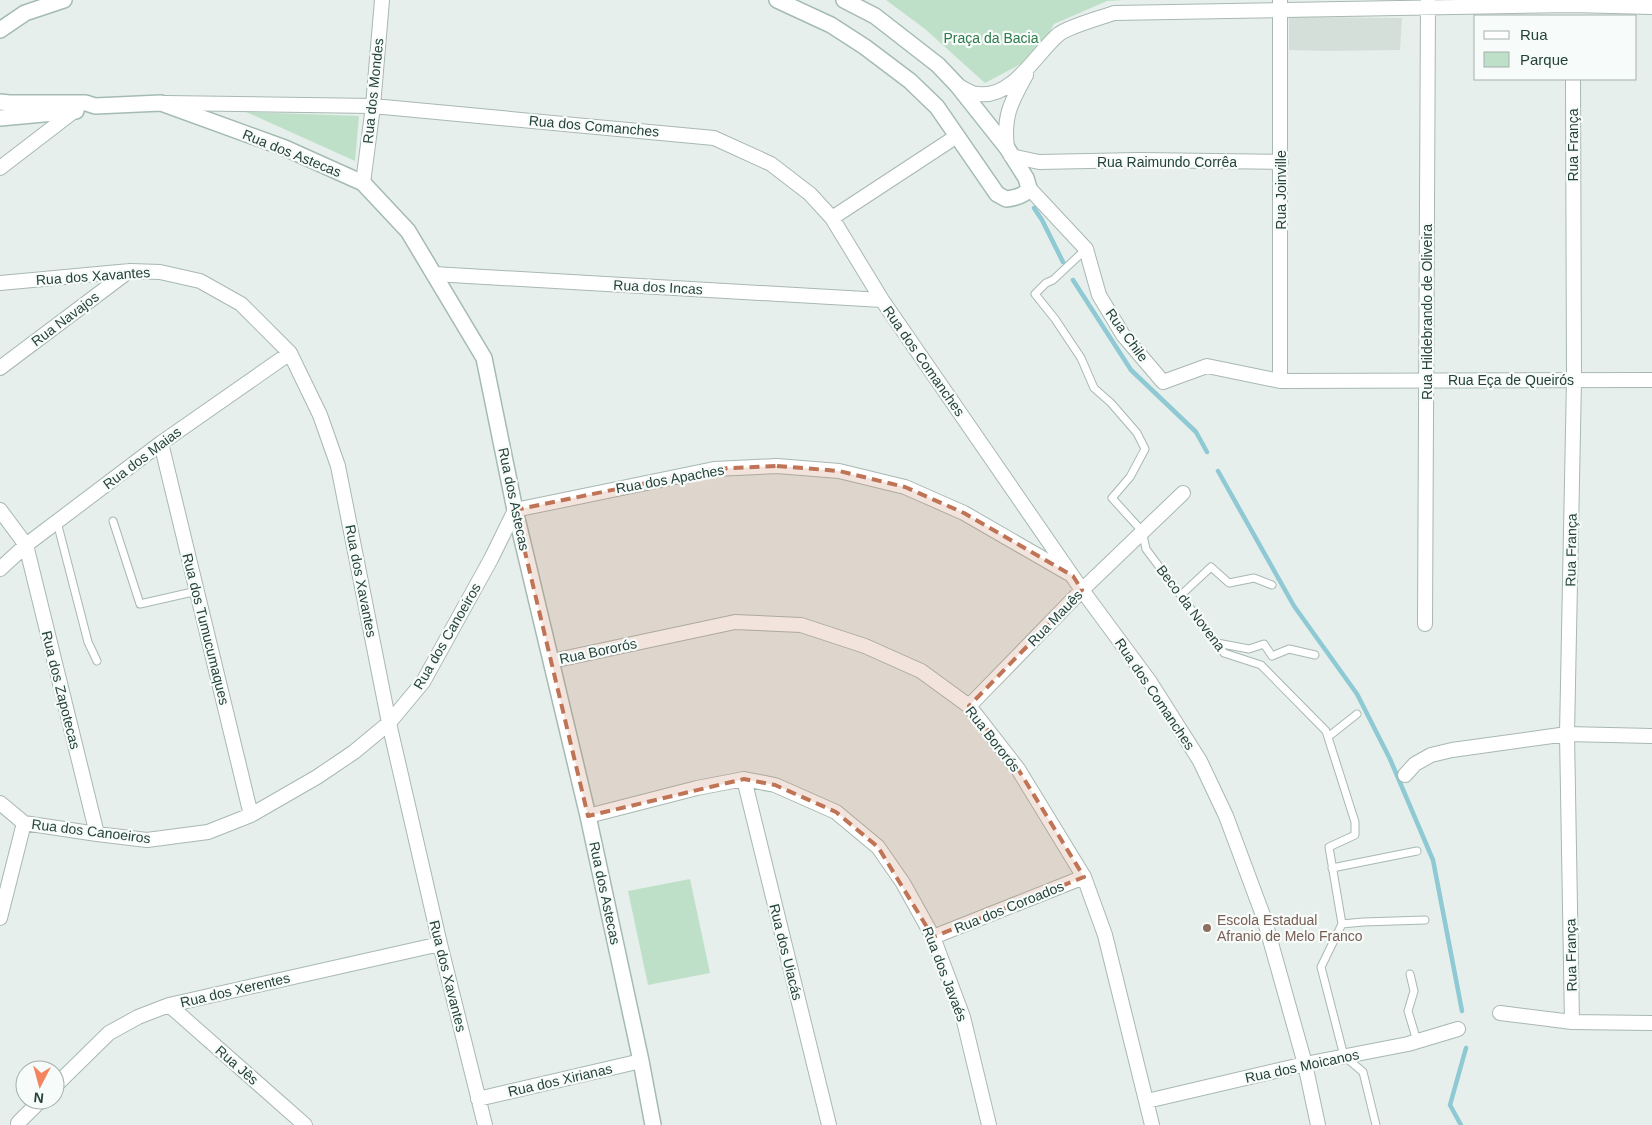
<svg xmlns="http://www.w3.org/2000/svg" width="1652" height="1125" font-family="Arial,sans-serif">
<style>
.built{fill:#d4dfda}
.green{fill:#bfe0c8}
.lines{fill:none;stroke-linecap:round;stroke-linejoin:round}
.stream{stroke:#8ec9d4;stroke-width:4.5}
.lane-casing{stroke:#a8b8b2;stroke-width:9}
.street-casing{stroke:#a8b8b2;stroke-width:16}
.secondary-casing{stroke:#a4bbb3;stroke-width:18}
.lane{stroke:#fff;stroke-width:7}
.street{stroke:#fff;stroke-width:14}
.secondary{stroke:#fff;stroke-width:15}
.marked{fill:#c07456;fill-opacity:0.2;stroke:#c07456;stroke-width:4;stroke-dasharray:10 6;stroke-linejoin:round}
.education-dot{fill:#8d6e63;stroke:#f7fbf9;stroke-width:2}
.labels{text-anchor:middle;stroke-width:4.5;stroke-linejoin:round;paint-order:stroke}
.park-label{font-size:14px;fill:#2d7a4b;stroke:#f7fbf9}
.street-label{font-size:14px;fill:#24423a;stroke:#f7fbf9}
.education-label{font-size:14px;fill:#785e54;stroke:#f7fbf9;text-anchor:start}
</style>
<rect width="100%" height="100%" fill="#e6efeb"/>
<path class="built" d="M1289 17 1402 18 1400 50 1325 51 1289 50Z"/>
<path class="green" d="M886 0H1123L1107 1 1054 24 1036 56 985 83 925 29Z
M246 112 359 116 355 161Z
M690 879 710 973 648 985 628 891Z"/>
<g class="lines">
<path class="stream" d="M1034 208 1042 220 1063 262
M1073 280 1131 370 1196 432 1207 452
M1218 471 1294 606 1357 694 1390 759 1433 860 1462 1011
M1461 1125 1450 1105 1466 1048"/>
<g class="lane-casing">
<path id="lane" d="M1086 249 1053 280 1046 283 1035 294 1055 319 1081 358 1094 388 1111 403 1137 433 1145 449 1130 477 1112 498 1142 531 1146 549 1224 653 1261 665 1326 731 1355 822V835L1329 847 1342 924 1321 967 1344 1056 1363 1072 1376 1125
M113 521 140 604 197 591
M57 522 88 642 97 661
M1181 595 1211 567 1229 583 1254 578 1272 585
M1217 643 1249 649 1264 644 1272 656 1289 649 1315 655
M1328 737 1357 714
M1332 868 1417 851
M1342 924 1363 922 1425 920
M1410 974 1414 991 1408 1011 1417 1041"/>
</g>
<g class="street-casing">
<path id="street" d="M1280 0V381
M957 85C963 88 971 94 978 94 1013 99 1037 52 1059 34 1070 26 1100 18 1114 13L1572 5 1652 7
M166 103 373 106 714 138 771 164 810 194 832 218 882 300 1082 590 1150 682 1200 761 1226 816 1264 918 1305 1064 1318 1125
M1007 148C1003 116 1011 102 1026 75
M1011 156 1039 162 1139 160 1281 162
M0 168 73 112V108
M363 183 373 106 382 0
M1029 188 1086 249 1099 295 1123 335 1163 382 1207 366 1280 381 1652 380
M832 218 957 136
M434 274 882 300
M0 283 130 271 160 272 200 281 241 304 290 353 320 415 338 466 389 723 440 944 485 1125
M0 368 129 271
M161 443 251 815
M0 510 26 545 97 834
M0 569 26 545 161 443 290 353
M1425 624 1428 0
M552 661 735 622 801 625 865 646 921 671 969 706 1018 769 1084 877 1105 935 1152 1125
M969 706 1082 590 1183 493
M1405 775 1415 764 1431 755 1452 750 1567 734 1652 736
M744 779 829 1125
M0 803 24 823 97 834 147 840 208 832 251 815 317 777 354 752 389 723 423 682 491 559 515 510 714 469 777 466 839 471 905 487 964 513 1068 573
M588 816 697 788 744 779 775 785 836 812 878 847 903 883 933 937 963 1017 989 1125
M0 918 24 823
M933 937 1084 877
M169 1005 305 1125
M1500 1013 1572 1022 1652 1023
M1572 1022 1567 734 1574 380 1573 79
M55 1086 109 1033 138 1017 169 1005 440 944
M478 1099 641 1061
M1147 1101 1305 1064 1408 1044 1458 1029
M18 1123 41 1100"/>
</g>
<g class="secondary-casing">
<path id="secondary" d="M777 0 831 25 865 47 910 81 937 107 997 194 1006 199C1015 198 1025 196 1029 188L1026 178 1007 148 957 85 938 65 875 16 844 0
M0 30 25 13 64 0
M0 102 9 103H86L95 106 161 103 285 148 363 183 408 231 484 358 515 510 588 816 641 1061 653 1125
M0 118 76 111"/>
</g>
<use href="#lane" class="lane"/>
<use href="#street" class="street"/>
<use href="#secondary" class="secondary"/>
</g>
<path class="marked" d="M777 466 839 471 905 487 964 513 1073 576 1082 590 969 706 1018 769 1084 877 933 937 878 847 836 812 775 785 744 779 588 816 515 510 714 469Z"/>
<circle class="education-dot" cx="1207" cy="928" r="5"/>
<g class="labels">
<g class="park-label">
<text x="991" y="43">Praça da Bacia</text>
</g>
<g class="street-label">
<text transform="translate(373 91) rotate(-84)" y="5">Rua dos Mondes</text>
<text transform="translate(594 126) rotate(5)" y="5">Rua dos Comanches</text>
<text transform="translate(1573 145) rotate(-90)" y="5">Rua França</text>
<text transform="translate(292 153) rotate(22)" y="5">Rua dos Astecas</text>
<text x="1167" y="167">Rua Raimundo Corrêa</text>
<text transform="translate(1281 190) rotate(-90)" y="5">Rua Joinville</text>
<text transform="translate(93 276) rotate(-4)" y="5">Rua dos Xavantes</text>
<text transform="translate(658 287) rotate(3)" y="5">Rua dos Incas</text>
<text transform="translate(1427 312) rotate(-90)" y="5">Rua Hildebrando de Oliveira</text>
<text transform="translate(65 319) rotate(-37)" y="5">Rua Navajos</text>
<text transform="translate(1127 335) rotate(54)" y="5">Rua Chile</text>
<text transform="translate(924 361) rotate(55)" y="5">Rua dos Comanches</text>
<text x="1511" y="385">Rua Eça de Queirós</text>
<text transform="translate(142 458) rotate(-37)" y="5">Rua dos Maias</text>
<text transform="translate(670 479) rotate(-10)" y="5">Rua dos Apaches</text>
<text transform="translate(514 499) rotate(78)" y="5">Rua dos Astecas</text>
<text transform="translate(1571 550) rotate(-89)" y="5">Rua França</text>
<text transform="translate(361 581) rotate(79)" y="5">Rua dos Xavantes</text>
<text transform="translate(1191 608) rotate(53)" y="5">Beco da Novena</text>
<text transform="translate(1055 618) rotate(-46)" y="5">Rua Mauês</text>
<text transform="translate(206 629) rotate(76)" y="5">Rua dos Tumucumaques</text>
<text transform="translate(447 636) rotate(-60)" y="5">Rua dos Canoeiros</text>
<text transform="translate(598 651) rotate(-12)" y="5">Rua Bororós</text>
<text transform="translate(61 690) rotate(76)" y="5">Rua dos Zapotecas</text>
<text transform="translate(1155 694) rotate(56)" y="5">Rua dos Comanches</text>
<text transform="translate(993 739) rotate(52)" y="5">Rua Bororós</text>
<text transform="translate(91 831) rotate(7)" y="5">Rua dos Canoeiros</text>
<text transform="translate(605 893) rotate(78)" y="5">Rua dos Astecas</text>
<text transform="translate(1009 907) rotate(-22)" y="5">Rua dos Coroados</text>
<text transform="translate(786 952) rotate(76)" y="5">Rua dos Uiacás</text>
<text transform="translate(1571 955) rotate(-91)" y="5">Rua França</text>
<text transform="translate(945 974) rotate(69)" y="5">Rua dos Javaés</text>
<text transform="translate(448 976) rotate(76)" y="5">Rua dos Xavantes</text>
<text transform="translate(235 990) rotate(-13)" y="5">Rua dos Xerentes</text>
<text transform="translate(237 1065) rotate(41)" y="5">Rua Jês</text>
<text transform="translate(1302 1066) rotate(-12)" y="5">Rua dos Moicanos</text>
<text transform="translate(560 1080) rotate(-13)" y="5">Rua dos Xirianas</text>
</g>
<g class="education-label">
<text x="1217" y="925">Escola Estadual<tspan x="1217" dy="16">Afranio de Melo Franco</tspan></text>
</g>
</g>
<rect x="1474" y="15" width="162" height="65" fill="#f7fbf9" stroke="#a3b1ad"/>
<rect x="1484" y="31" width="25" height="8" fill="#ffffff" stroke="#a3b1ad"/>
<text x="1520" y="40" font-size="15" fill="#24423a">Rua</text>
<rect x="1484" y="52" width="25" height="15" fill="#bfe0c8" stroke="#a3b1ad"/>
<text x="1520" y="65" font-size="15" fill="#24423a">Parque</text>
<g transform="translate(40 1085) rotate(186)"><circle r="24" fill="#f7fbf9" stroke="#a3b1ad"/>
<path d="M0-4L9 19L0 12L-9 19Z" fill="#f4845f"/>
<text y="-8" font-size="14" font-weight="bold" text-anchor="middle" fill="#24423a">N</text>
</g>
</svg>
